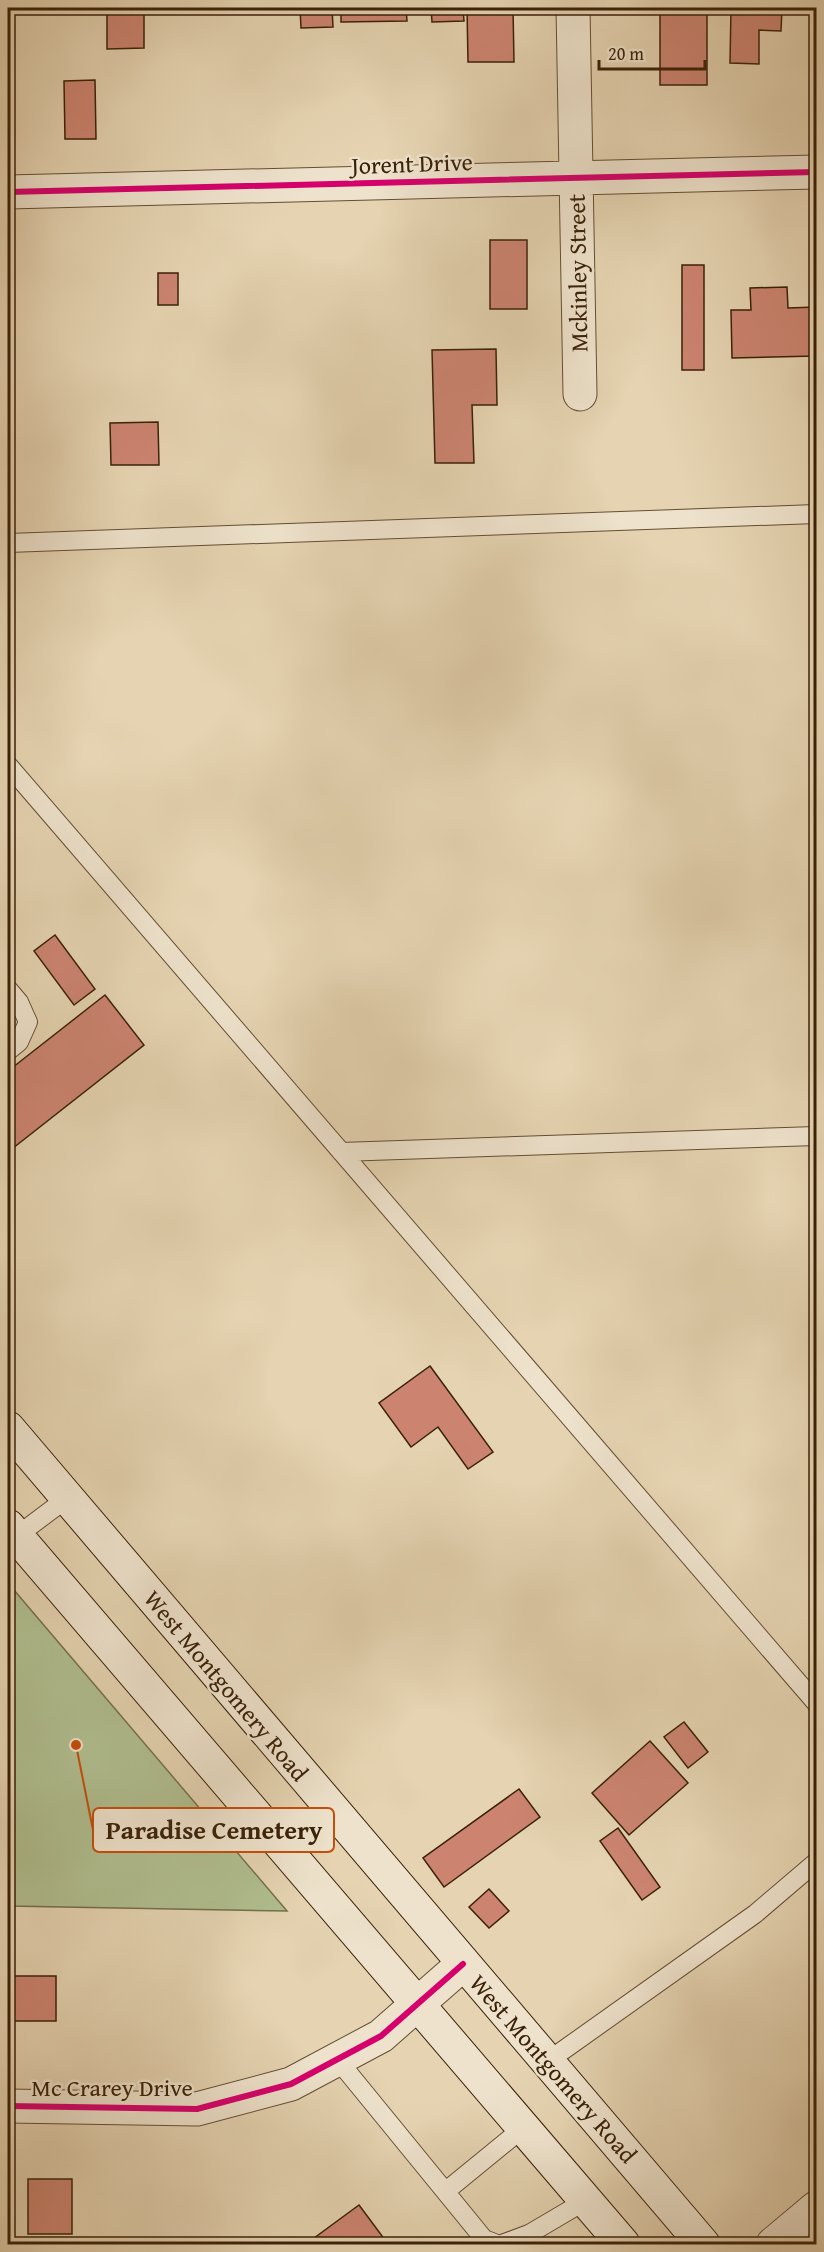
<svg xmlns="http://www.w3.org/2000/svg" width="824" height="2252" font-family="'Gentium Book Plus',serif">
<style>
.green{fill:#b0be8f;stroke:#75704c;stroke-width:1.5}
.building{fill:#cc8471;stroke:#3a2108;stroke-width:1.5}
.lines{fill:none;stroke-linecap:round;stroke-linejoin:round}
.service-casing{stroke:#654e32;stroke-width:20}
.minor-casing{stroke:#654e32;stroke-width:35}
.secondary-casing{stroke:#3a2108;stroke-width:35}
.service{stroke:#eee2cc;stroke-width:18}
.minor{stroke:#eee2cc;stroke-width:33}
.secondary{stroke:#eee2cc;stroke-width:33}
.cycleway-casing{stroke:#eee2cc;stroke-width:10}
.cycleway{stroke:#d6006c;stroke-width:6}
.labels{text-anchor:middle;stroke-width:5;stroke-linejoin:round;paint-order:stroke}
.street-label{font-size:24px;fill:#3a2108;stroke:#eee2cc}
.leader{fill:none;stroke:#c54e0b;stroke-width:2}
.callout-dot{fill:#c54e0b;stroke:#eee2cc;stroke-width:2}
.callout{fill:#eee2cc;stroke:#c54e0b;stroke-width:2}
.callout-label{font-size:26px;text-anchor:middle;font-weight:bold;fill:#3a2108}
</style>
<rect width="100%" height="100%" fill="#e5d3b1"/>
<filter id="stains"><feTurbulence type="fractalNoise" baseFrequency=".00333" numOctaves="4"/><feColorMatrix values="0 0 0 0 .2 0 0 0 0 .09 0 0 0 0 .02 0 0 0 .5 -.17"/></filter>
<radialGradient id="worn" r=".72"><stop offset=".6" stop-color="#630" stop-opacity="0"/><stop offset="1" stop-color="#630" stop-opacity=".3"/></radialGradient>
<path class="green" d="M8 1583 287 1911 8 1906Z"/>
<path class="building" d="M107 8H144V48L107 49Z
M300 8H332L333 27 301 28Z
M341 8H406L407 21 341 22Z
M431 8H463L464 21 432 22Z
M467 8H513L514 62H468Z
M660 8H707V85H660Z
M731 8H782L781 31 759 30V64L730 63Z
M8 38H12V126H8Z
M95 80 96 139H65L64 81Z
M490 240H527V309H490Z
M682 265H704V370H682Z
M158 273H178V305H158Z
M787 287 788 308 816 307V356L732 358 731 310H751L750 288Z
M496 349 497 405H472L474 463H435L432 350Z
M158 422 159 465H111L110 423Z
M55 935 95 989 74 1005 34 951Z
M105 995 144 1045 8 1152V1071Z
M430 1366 493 1452 468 1469 438 1427 411 1447 379 1403Z
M684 1722 708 1752 688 1768 664 1737Z
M650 1741 688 1783 629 1835 592 1793Z
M519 1789 540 1817 444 1887 423 1858Z
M618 1828 660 1887 642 1900 600 1841Z
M489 1889 509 1911 489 1928 469 1907Z
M8 1976H56V2021H8Z
M28 2179H72V2234H28Z
M359 2205 388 2244H306Z"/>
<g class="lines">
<g class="service-casing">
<path id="service" d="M8 543 816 514
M8 765 816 1703
M8 989 19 1002 28 1022 19 1042 8 1051
M341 1152 816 1136
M10 1541 66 1499
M337 2059 484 2239 497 2244
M548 2061 755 1914 816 1862
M446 2191 523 2128
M502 2244 529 2234 585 2201"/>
</g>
<g class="minor-casing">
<path id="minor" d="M573 8 580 394
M8 192 816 172
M8 2106 197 2109 291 2084 381 2036 463 1964
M773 2244 816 2208"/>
</g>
<g class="secondary-casing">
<path id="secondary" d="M8 1428 703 2244
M8 1526 623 2244"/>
</g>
<use href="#service" class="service"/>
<use href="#minor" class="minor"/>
<use href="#secondary" class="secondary"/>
<g class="cycleway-casing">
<path id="cycleway" d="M8 192 816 172
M8 2106 197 2109 291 2084 381 2036 463 1964"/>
</g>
<use href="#cycleway" class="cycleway"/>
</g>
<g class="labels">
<g class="street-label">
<text transform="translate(412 164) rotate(-2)" y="8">Jorent Drive</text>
<text transform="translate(578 273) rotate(-91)" y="8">Mckinley Street</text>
<text transform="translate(226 1686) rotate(50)" y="8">West Montgomery Road</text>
<text transform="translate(553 2069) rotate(49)" y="8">West Montgomery Road</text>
<text x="112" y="2096">Mc Crarey Drive</text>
</g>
</g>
<path class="leader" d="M76 1745L93 1830"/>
<circle class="callout-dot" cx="76" cy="1745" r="6"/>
<rect class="callout" x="93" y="1808" width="241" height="44" rx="6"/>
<g class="callout-label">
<text x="214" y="1839">Paradise Cemetery</text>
</g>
<rect width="824" height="2252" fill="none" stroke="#e5d3b1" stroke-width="30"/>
<rect x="9" y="9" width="806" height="2234" fill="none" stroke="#3a2108" stroke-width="3"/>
<rect x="15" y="15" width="794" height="2222" fill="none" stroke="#3a2108" stroke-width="1.5"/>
<path d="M599 60v9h106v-9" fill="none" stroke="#3a2108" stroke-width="3"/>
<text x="608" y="60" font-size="18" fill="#3a2108" stroke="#eee2cc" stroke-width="4.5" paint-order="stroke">20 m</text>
<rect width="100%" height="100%" filter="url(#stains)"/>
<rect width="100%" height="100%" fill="url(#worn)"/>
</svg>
